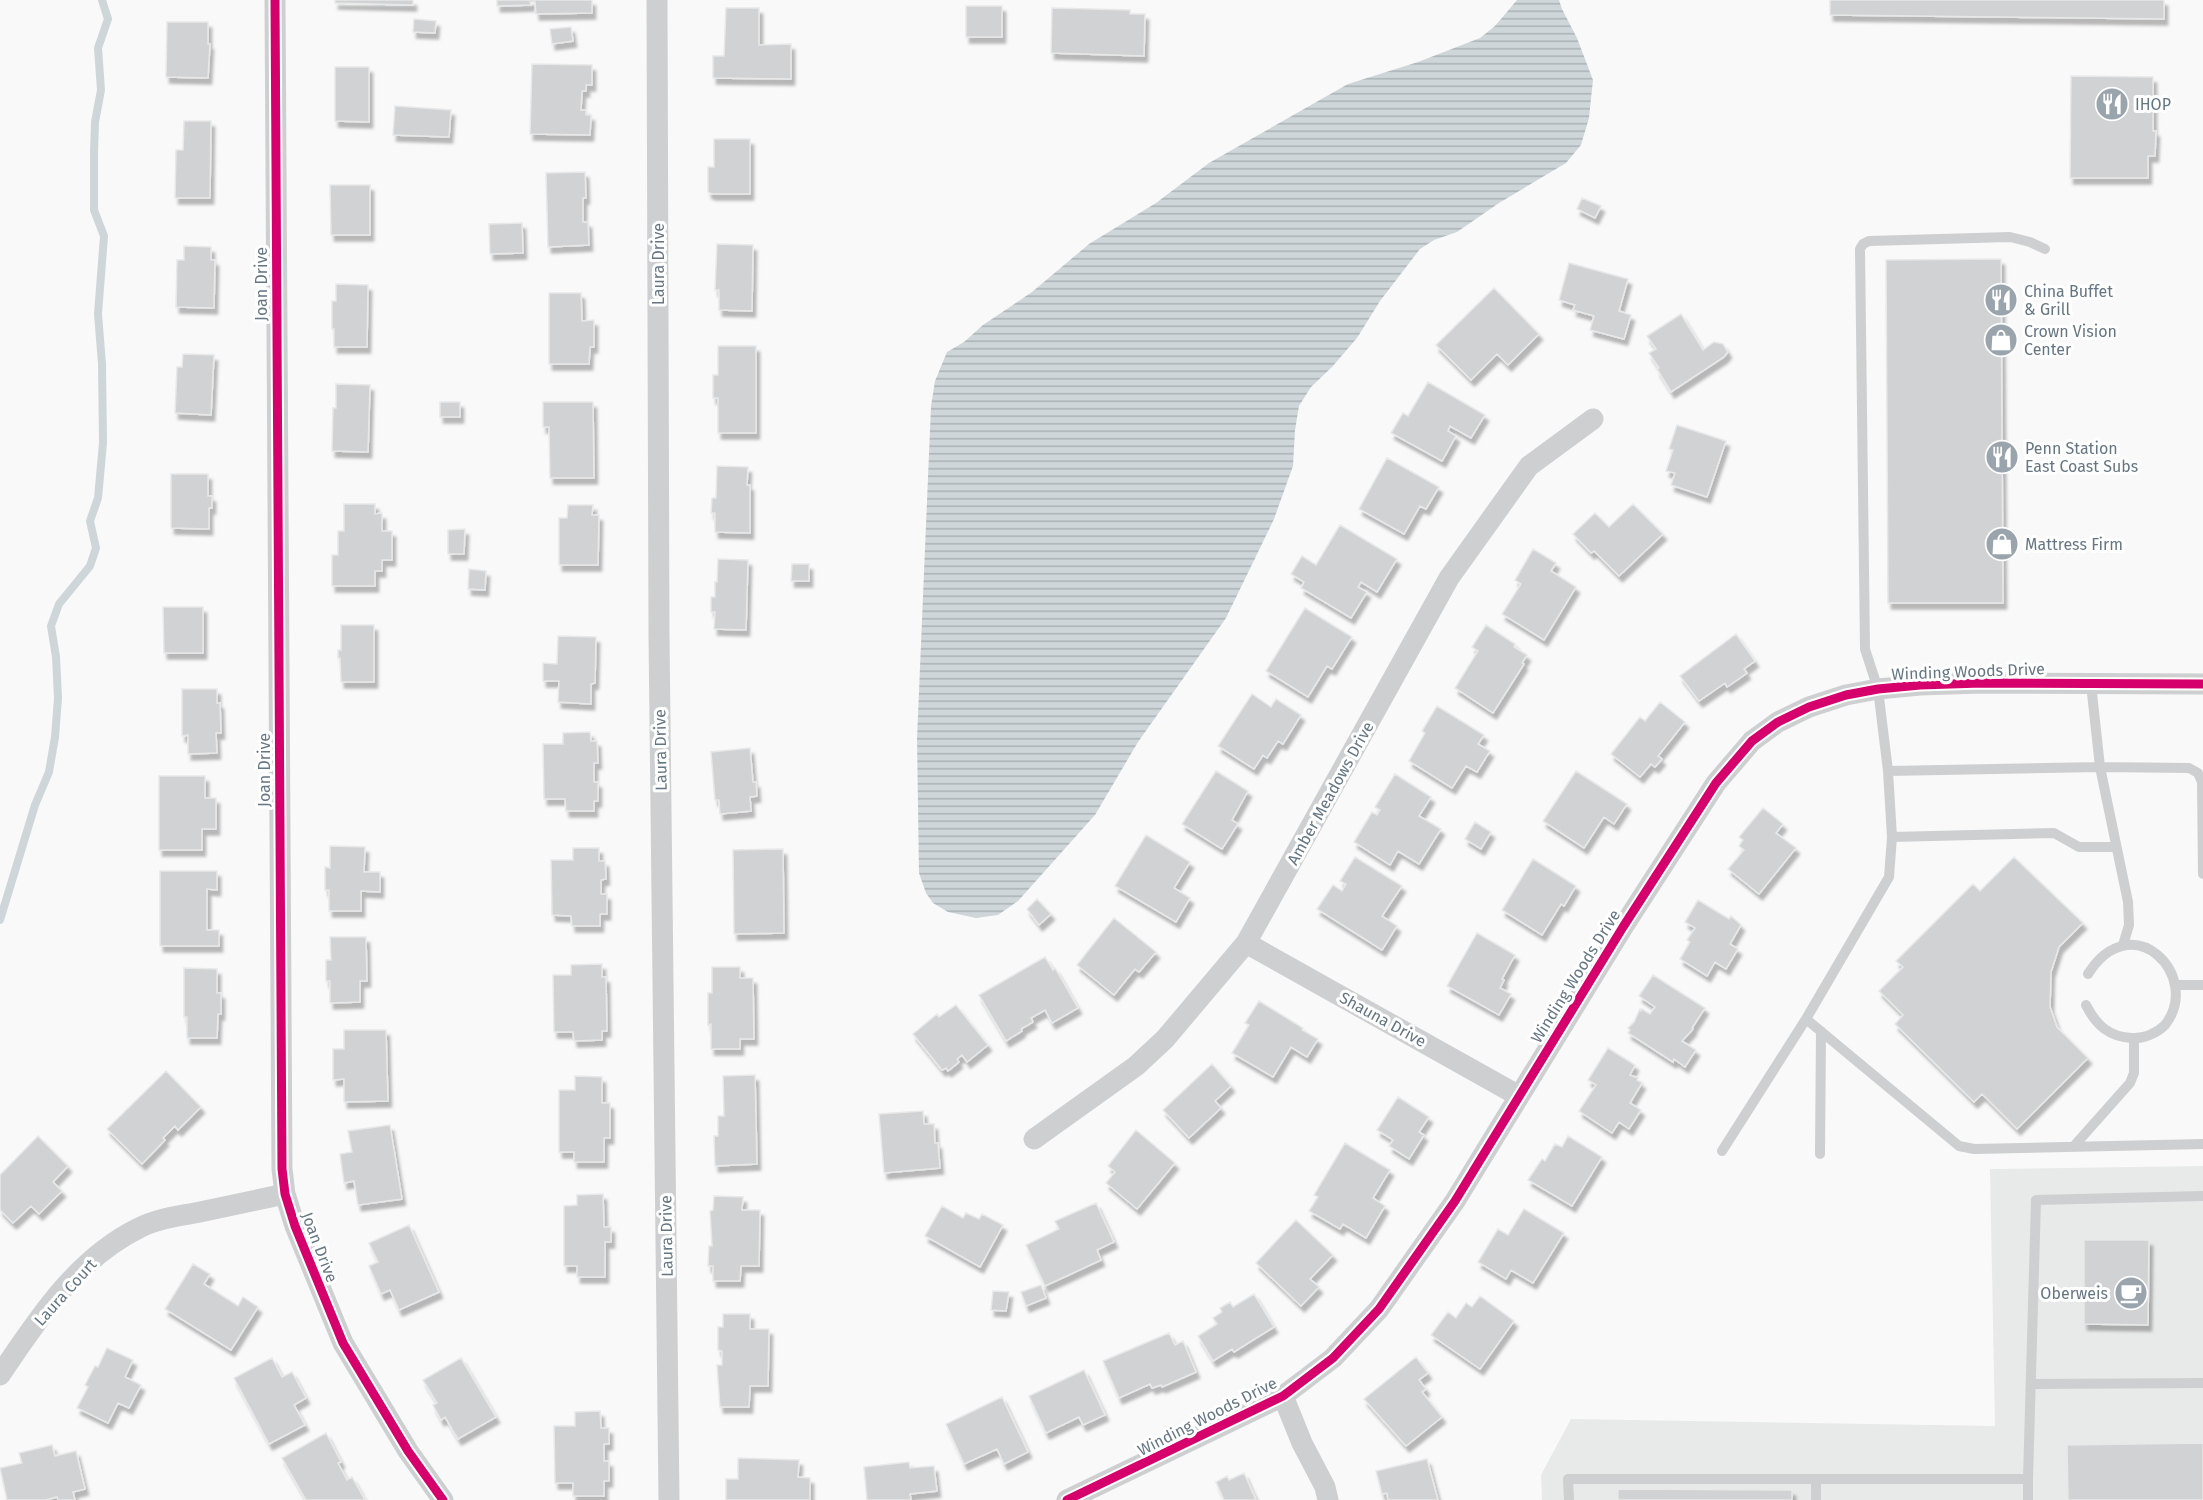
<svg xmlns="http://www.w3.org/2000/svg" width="2203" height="1500" font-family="'Fira Sans',sans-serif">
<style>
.built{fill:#e8e9e9}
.water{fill:url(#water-rules)}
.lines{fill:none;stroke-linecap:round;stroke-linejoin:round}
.stream{stroke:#ced6d9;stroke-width:8}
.building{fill:#d0d2d3;stroke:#e8e8e8;stroke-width:1.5;filter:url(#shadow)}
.lane{stroke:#cecfd0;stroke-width:10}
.street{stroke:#cecfd0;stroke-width:21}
.cycleway-casing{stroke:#fff;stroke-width:13}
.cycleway{stroke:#d6006c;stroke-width:9}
.labels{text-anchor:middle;stroke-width:6;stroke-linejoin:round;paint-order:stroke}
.poi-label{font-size:16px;fill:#657683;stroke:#fff;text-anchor:start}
.street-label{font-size:16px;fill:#657683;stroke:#fff}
</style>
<defs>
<pattern id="water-rules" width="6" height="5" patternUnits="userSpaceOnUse" patternTransform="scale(1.5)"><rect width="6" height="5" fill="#ced6d9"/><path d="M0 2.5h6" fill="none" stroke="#abb2b5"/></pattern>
<filter id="shadow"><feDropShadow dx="3.5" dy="6" stdDeviation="1.5" flood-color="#0004"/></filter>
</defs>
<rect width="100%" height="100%" fill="#f9f9f9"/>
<path class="built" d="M2203 1166V1500H1542L1541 1475 1571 1419 1995 1426 1990 1169Z"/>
<path class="water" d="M1517 0H1559L1562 9 1577 38 1593 80 1589 118 1581 145 1566 163 1499 203 1457 232 1434 240 1420 249 1380 301 1357 338 1332 367 1311 387 1299 406 1295 430 1293 466 1274 519 1226 618 1138 742 1095 815 1018 901 998 915 976 918 948 912 933 903 926 893 919 873 917 739 931 406 935 381 947 352 964 342 983 325 1032 292 1089 244 1156 203 1209 163 1348 84 1418 62 1480 38 1495 26Z"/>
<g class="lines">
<path class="stream" d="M0 920 35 805 49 772 55 737 58 698 56 657 51 626 59 604 90 566 96 548 90 521 98 498 103 443 102 364 98 314 104 236 94 210V153L95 122 101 90 98 48 108 19 102 0"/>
</g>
<path class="building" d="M335 0H413V5L335 3Z
M497 0H592V13L536 14 535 2H530L531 5 497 6Z
M1830 0H2164V19L1830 15Z
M966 6H1002V37H966Z
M726 8H759V45L791 44V79L713 78V56H724Z
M1052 8 1130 10V14H1145L1144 56 1051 53Z
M414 19 436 21 435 33 413 32Z
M167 22H208V44H210L208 78 166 77Z
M571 27 573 41 552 44 550 29Z
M532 64 592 65V85H586V91H582L581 110H586V115H591L590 135 530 134Z
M335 67H369V122L335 121Z
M2071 76 2153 77V131H2156L2155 156H2148V178H2070Z
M395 106 451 110 449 137 393 135Z
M184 121H211L210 198H175L176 150H183Z
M714 139H750V194H712L708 192V167H714Z
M585 172 586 198H583V222H588L589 245 548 247 546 173Z
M330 185H370V235H331Z
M1582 198 1601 206 1595 218 1577 209Z
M522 223 523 253 490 254 489 224Z
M717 244 753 245 752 311 719 310V290H715Z
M184 246 211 247V260H215L214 308 176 307 177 260H184Z
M2001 259 2003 603H1888L1886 260Z
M1569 263 1628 279 1619 311 1631 315 1624 339 1590 330 1594 316 1573 310 1575 305 1559 300Z
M336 284 368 285 367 347H334V329H332V301H336Z
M1494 288 1539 334 1508 365 1497 354 1471 380 1436 345Z
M549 293H581L582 321 594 320V347H590L589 364H549Z
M1681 314 1703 350 1714 342 1723 344 1728 352 1724 357 1671 392 1657 369 1659 368 1649 353 1656 349 1647 336Z
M718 346H756V433H718V398H713V375H718Z
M183 354 214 355 211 415 175 413 177 367H182Z
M1428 382 1485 415 1471 438 1450 426 1448 431 1456 436 1442 461 1391 433 1403 413 1408 416Z
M336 384 370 385 368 452 332 451 333 408H336Z
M440 402H460V417H440Z
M543 402H593L594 478H550L549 427H543Z
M1677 425 1726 441 1707 497 1671 485 1675 473 1666 471 1673 450 1669 449Z
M1387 458 1439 487 1426 509 1420 506 1404 534 1359 509Z
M717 466 748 467 747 485H750V533L715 532V513H711L712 498H716Z
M171 474H208V496H212V508H209V529L171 528Z
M344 504H375V514L382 513V531H392V560H382V571H375V586H332V555H338V531H344Z
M1633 504 1663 534 1619 576 1594 551 1591 553 1573 534 1595 513 1609 527Z
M568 505H593L592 515H599L598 565H559V518H567Z
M1340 525 1397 559 1377 592 1361 582 1358 587 1367 592 1351 618 1301 588 1304 582 1291 574 1302 556 1316 565Z
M465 529 464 554H448V530Z
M1533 549 1556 563 1551 571 1576 587 1544 640 1502 614 1521 584 1515 580Z
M718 559 748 560 746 630 714 629 715 612H711V597H715V582H717Z
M792 564H809V581H791Z
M469 569 486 571 485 590 468 589Z
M163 607H203V653H164Z
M1305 608 1352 637 1332 669 1327 666 1308 697 1266 671Z
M341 625H374V682H341L340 658H338V650H341Z
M1486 625 1515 644 1514 647 1527 655 1522 663 1524 664 1493 713 1455 688 1478 651 1472 647Z
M1736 634 1755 661 1744 669 1747 673 1727 687 1725 683 1699 701 1680 676Z
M558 636 596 637 595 683 591 684V704L558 702 559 681H543V663L557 664Z
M182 689H217V703H220L221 733H216L217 753 188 754V735L182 736Z
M1252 694 1271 707 1276 699 1301 715 1283 744 1278 741 1267 758 1263 755 1254 769 1218 746Z
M1660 702 1685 722 1658 756 1662 759 1655 767 1651 764 1640 777 1611 754 1640 717 1645 721Z
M1437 706 1484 735 1478 744 1490 751 1477 772 1466 766 1452 788 1409 761 1425 733 1422 731Z
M590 732 591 741H597L598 763H594V782H598V801H594V811H566L565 799H544L543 744H563V733Z
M750 748 753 782H756L757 796 750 797 751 811 720 814 719 800H715L711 752Z
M1216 771 1248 791 1232 820 1238 824 1222 849 1182 824Z
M1576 771 1627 804 1614 824 1604 817 1584 848 1543 821Z
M1395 774 1431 797 1419 816 1441 829 1419 864 1398 851 1390 865 1354 842 1372 812 1377 815 1380 810 1375 807Z
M159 776H205V798H216V829H202V850H159Z
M1763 808 1783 824 1776 833 1796 848 1759 894 1728 869 1744 850 1739 846 1743 840 1739 837Z
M1475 822 1491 832 1481 849 1465 839Z
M1146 835 1190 862 1174 888 1190 898 1176 922 1115 886Z
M330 846 365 847 364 872H380V892L361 891V911H329V890H325V867L330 868Z
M573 848H599V861H605L606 879 601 880V894H607V914H600V926H572L571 916 552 915 551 860H573Z
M783 849 784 933 734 934 733 850Z
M1355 857 1402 886 1382 916 1397 926 1382 950 1317 909 1333 885 1342 891 1346 884 1340 881Z
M2014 857 2083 923 2059 947 2051 972 2050 1007 2057 1027 2088 1058 2017 1129 1982 1094 1974 1102 1895 1024 1903 1015 1879 991 1903 967 1896 961 1973 884 1980 891Z
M1533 859 1576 886 1564 906 1561 904 1542 935 1502 910Z
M160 871H217V890L207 889V930H219V946H160Z
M1037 899 1051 914 1039 925 1027 909Z
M1698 900 1729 919 1731 916 1741 925 1730 944 1738 949 1726 969 1715 962 1707 976 1680 959 1690 942 1687 940 1695 928 1685 922Z
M1114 918 1156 952 1139 972 1135 969 1114 995 1077 965Z
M1477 933 1515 955 1502 979 1504 980 1500 988 1511 994 1499 1015 1447 986Z
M330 937H366L367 981H360V1002L330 1003V981H326V960H331Z
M1045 957 1053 970 1055 968 1078 1008 1052 1023 1045 1010 1031 1018 1033 1022 1021 1029 1022 1031 1006 1041 979 995Z
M602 964V977H606L607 1031H602V1040L574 1041 573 1032H554L553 975H571V965Z
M712 967H740V978H753L754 1039H740V1049H711V1024L708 1025V993H712Z
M184 968 217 969V993H221V1014H218L217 1038H187V1017H184Z
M1653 975 1705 1008 1692 1028 1693 1029 1682 1041 1696 1050 1685 1067 1674 1059 1673 1062 1628 1033 1630 1030 1628 1028 1634 1022 1640 1009 1641 1011 1642 1009 1650 1014 1655 1007 1639 996Z
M1259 1001 1303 1028 1302 1030 1318 1039 1307 1057 1291 1047 1273 1077 1232 1053 1249 1025 1245 1023Z
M956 1005 988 1045 967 1062 962 1055 957 1059 959 1062 948 1071 946 1068 942 1070 913 1034 937 1014 939 1017Z
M344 1030H386L388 1101 344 1102V1079L333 1080V1049H344Z
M1608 1048 1635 1065 1630 1075 1638 1078 1637 1080 1642 1083 1630 1103 1641 1110 1629 1129 1619 1122 1612 1133 1579 1111 1596 1085 1588 1080Z
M1212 1064 1231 1086 1215 1101 1221 1108 1189 1138 1163 1110Z
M166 1071 201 1107 178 1130 175 1126 163 1138 165 1140 142 1164 107 1129Z
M755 1075 757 1164 715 1166 714 1136H718V1116H724L723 1076Z
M575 1076 602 1077V1103H610V1138H604V1162H574V1152H559V1090H575Z
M1398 1097 1429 1117 1419 1132 1424 1135 1409 1159 1389 1146 1393 1140 1377 1130Z
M923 1111 924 1124H934L935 1143H938L940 1168 884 1173 879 1114Z
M390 1125 402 1199 358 1205 354 1181 344 1183 340 1154 352 1152 348 1131Z
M1136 1130 1175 1163 1137 1209 1106 1183 1115 1172 1108 1166Z
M38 1136 68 1166 53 1182 62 1191 39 1214 31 1206 13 1223 0 1210V1175Z
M1568 1136 1602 1157 1572 1206 1528 1180 1542 1159 1545 1161 1555 1144 1562 1147Z
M1345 1143 1390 1170 1373 1198 1385 1206 1366 1238 1343 1224 1340 1229 1309 1211 1318 1197 1314 1195Z
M603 1194 604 1227H611V1242H605V1277H577V1266H564V1206L577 1205V1195Z
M714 1196 743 1197 742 1210H760L759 1266H741L740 1281H713V1266H708L709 1246H712L710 1211 713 1210Z
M1096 1203 1114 1242 1097 1250 1101 1260 1045 1286 1026 1245 1059 1229 1055 1221Z
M942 1206 963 1218 966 1213 979 1219 982 1214 1003 1225 980 1267 925 1236Z
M1524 1209 1564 1233 1533 1283 1511 1270 1506 1279 1478 1262 1498 1229 1508 1235Z
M1296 1220 1333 1255 1310 1279 1319 1287 1301 1306 1256 1263Z
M409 1225 439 1292 399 1310 390 1290 381 1294 369 1266 378 1262 369 1243Z
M2084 1240H2149L2148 1325 2084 1324Z
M193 1264 210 1274 204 1284 238 1306 243 1297 258 1307 231 1350 165 1309Z
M1041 1285 1046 1298 1026 1306 1021 1292Z
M993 1291 1009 1292 1006 1311 991 1310Z
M1254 1294 1274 1327 1234 1352 1232 1349 1213 1361 1198 1336 1217 1324 1213 1318 1222 1312 1220 1308 1230 1302 1233 1307Z
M1480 1296 1514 1321 1480 1369 1431 1335 1448 1312 1456 1318 1466 1303 1472 1307Z
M723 1314H750V1329H769L768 1386H750L749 1407H720L717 1365H722V1351L718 1350V1327H723Z
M1169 1333 1175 1345 1183 1341 1196 1372 1162 1387 1161 1385 1152 1388 1150 1384 1119 1398 1103 1361Z
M107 1348 133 1360 125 1377 141 1385 129 1408 118 1403 108 1423 77 1408 88 1387 85 1385 95 1366 98 1367Z
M1416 1357 1428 1373 1419 1380 1426 1389 1422 1392 1442 1417 1406 1446 1364 1399Z
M272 1358 282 1377 292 1372 306 1398 294 1405 305 1425 269 1444 234 1378Z
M461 1358 496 1417 458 1439 445 1417 441 1420 433 1405 437 1403 423 1380Z
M1084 1370 1105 1415 1083 1425 1079 1417 1046 1433 1029 1396Z
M1002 1397 1028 1452 1004 1464 997 1449 964 1464 946 1424Z
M600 1411 601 1428H609V1444H604V1461H609V1481H604V1496H573V1483H555L554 1426H575V1412Z
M326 1433 341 1462 338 1463 347 1480 352 1477 365 1500H306L282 1458Z
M2203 1443V1500H2068L2067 1445Z
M52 1445 55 1456 76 1451 85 1489 73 1492 75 1500H58L57 1497 46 1500H7L0 1468 22 1463 19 1453Z
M738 1458 799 1460 798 1477 810 1478V1500H726V1479H738Z
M1427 1459 1438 1500H1388L1387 1493 1382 1494 1376 1471Z
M909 1462 910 1468 934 1466 937 1491 910 1494 911 1500H867L864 1467Z
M1244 1473 1256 1500H1224L1216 1482 1227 1476 1229 1480Z
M1618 1489 1792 1490V1500H1618Z"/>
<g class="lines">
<path class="lane" d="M2045 249 2030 242 2010 237 1869 241 1863 244 1860 249 1865 649 1878 689 1888 771 1892 837 1889 877 1806 1019 1959 1146 1974 1149 2203 1144
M2091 684 2100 767 2189 768 2198 773 2202 782 2203 874
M1888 771 2100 767 2128 902 2129 925 2123 945
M1892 837 2054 833 2079 847H2116
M2179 985H2203
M2086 1005C2096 1025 2109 1037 2132 1038 2144 1039 2157 1033 2165 1025 2203 976 2132 904 2088 974
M2074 1146 2130 1083 2134 1073V1039
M1722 1151 1806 1019
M1820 1154 1821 1031
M2031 1384 2203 1383
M1816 1479V1500
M2028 1479 2036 1200 2203 1196
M1569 1500 1568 1479H2028V1500"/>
<path class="street" d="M275 0 282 1169 285 1194 295 1226 343 1343 408 1451 443 1500
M657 0 659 636 669 1500
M1246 943 1519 1096
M1034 1139 1136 1066 1165 1039 1246 943 1449 578 1529 466 1593 419
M0 1375C38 1319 76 1259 139 1228 158 1218 180 1216 200 1212 229 1206 257 1200 285 1194
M1283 1396 1302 1443 1325 1487 1328 1500
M1067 1500 1283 1396 1333 1358 1379 1309 1455 1201 1623 927 1716 783 1752 741 1778 722 1809 707 1846 695 1878 689 1920 685 1981 683 2203 684"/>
<g class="cycleway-casing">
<path id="cycleway" d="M275 0 282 1169 285 1194 295 1226 343 1343 408 1451 443 1500
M1067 1500 1283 1396 1333 1358 1379 1309 1455 1201 1623 927 1716 783 1752 741 1778 722 1809 707 1846 695 1878 689 1920 685 1981 683 2203 684"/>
</g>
<use href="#cycleway" class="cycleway"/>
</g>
<defs>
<g id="restaurant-disc" transform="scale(1.725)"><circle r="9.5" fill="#99a4ac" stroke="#fff"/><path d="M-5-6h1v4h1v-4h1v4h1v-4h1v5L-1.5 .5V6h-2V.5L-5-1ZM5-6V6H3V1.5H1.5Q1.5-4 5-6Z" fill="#fff"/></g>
<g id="shop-disc" transform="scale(1.725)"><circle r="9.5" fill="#99a4ac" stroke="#fff"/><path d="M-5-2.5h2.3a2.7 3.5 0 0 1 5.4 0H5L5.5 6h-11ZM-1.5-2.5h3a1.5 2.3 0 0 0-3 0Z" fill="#fff"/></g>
<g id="cafe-disc" transform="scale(1.725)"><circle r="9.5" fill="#99a4ac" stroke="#fff"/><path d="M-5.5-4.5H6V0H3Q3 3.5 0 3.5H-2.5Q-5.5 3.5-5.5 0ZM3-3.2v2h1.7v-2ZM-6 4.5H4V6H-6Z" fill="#fff"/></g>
</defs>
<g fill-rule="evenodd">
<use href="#restaurant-disc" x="2112" y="104"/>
<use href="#restaurant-disc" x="2001" y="300"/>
<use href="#shop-disc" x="2001" y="340"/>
<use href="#restaurant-disc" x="2002" y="457"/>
<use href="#shop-disc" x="2002" y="544"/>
<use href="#cafe-disc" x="2131" y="1293"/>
</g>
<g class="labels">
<g class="poi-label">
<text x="2135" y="110">IHOP</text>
<text x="2024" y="297">China Buffet<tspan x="2024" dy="18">&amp; Grill</tspan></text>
<text x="2024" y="337">Crown Vision<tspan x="2024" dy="18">Center</tspan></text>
<text x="2025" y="454">Penn Station<tspan x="2025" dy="18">East Coast Subs</tspan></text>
<text x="2025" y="550">Mattress Firm</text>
<text x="2108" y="1299" text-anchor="end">Oberweis</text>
</g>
<g class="street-label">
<text transform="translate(658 264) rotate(-90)" y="6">Laura Drive</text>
<text transform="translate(261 284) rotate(-90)" y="6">Joan Drive</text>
<text transform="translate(1968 671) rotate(-2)" y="6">Winding Woods Drive</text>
<text transform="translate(660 750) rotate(-91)" y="6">Laura Drive</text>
<text transform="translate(264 770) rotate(-90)" y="6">Joan Drive</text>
<text transform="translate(1330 793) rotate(-61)" y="6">Amber Meadows Drive</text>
<text transform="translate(1575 976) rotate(-58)" y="6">Winding Woods Drive</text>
<text transform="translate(1383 1019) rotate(29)" y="6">Shauna Drive</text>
<text transform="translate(666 1236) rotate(-91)" y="6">Laura Drive</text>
<text transform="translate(320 1247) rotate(69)" y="6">Joan Drive</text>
<text transform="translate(65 1292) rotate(-48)" y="6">Laura Court</text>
<text transform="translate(1207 1416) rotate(-27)" y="6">Winding Woods Drive</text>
</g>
</g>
</svg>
